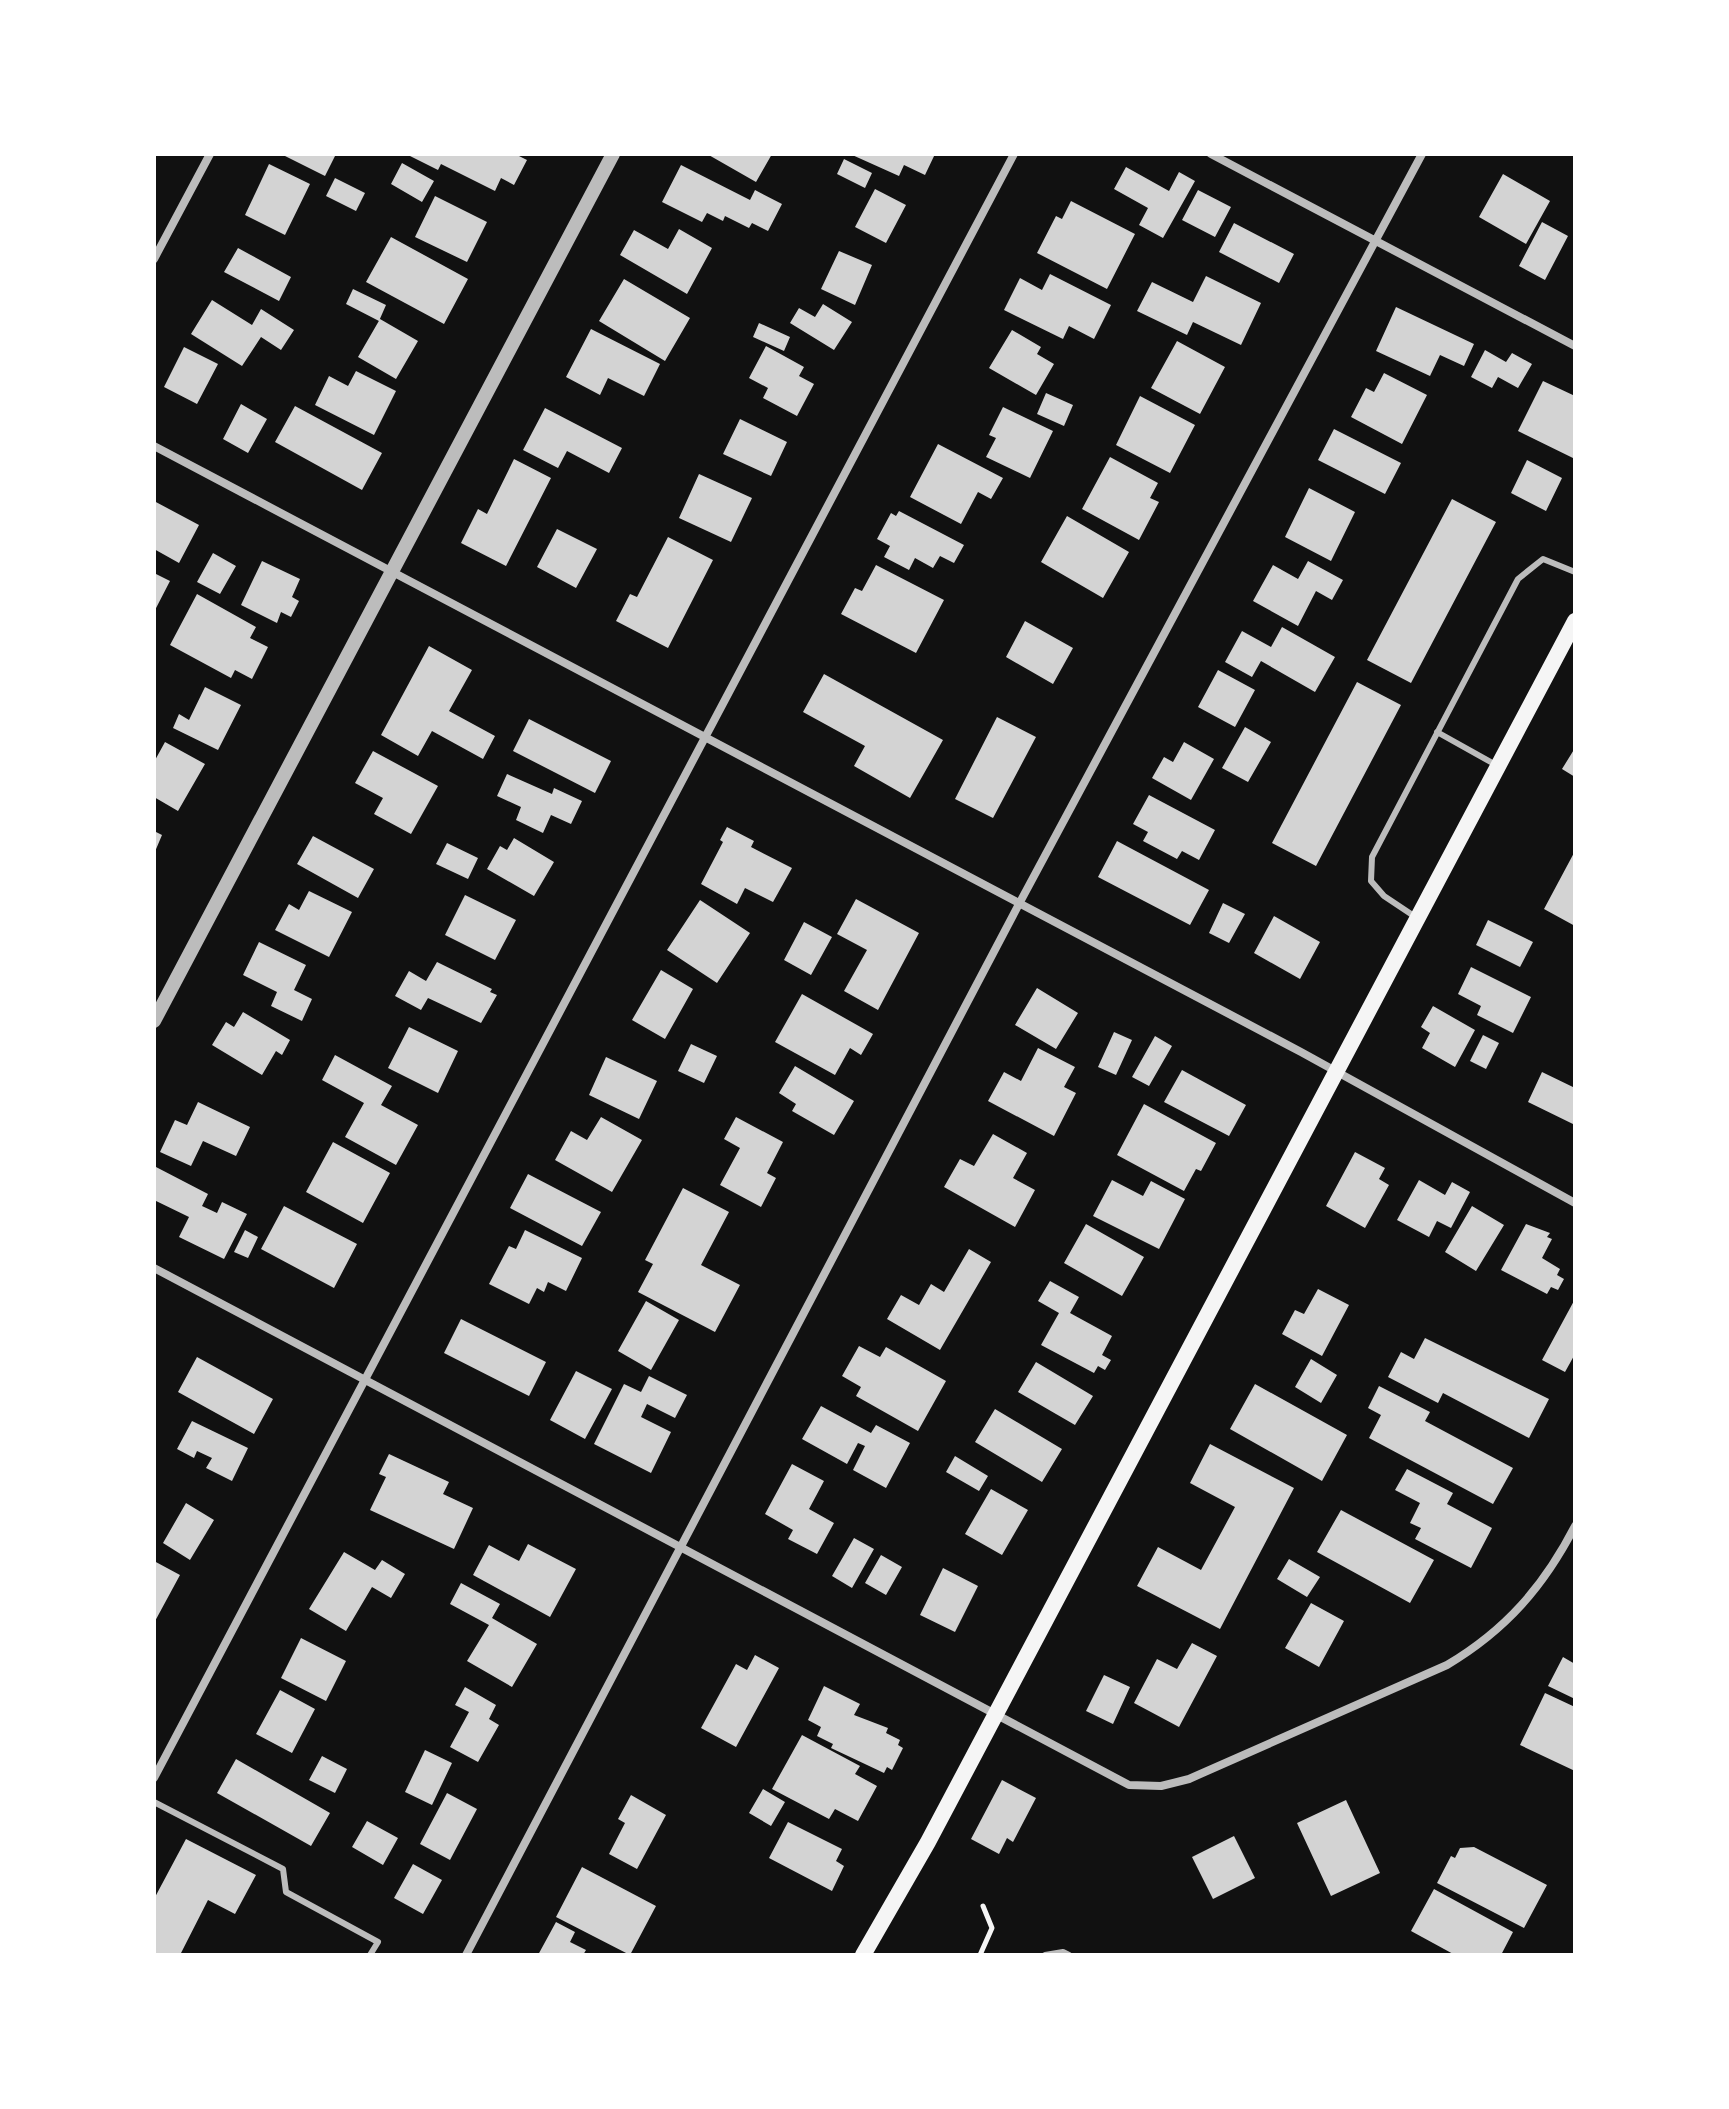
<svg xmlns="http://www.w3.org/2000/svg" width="1729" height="2109" font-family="Jost,sans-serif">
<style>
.building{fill:#d3d3d3}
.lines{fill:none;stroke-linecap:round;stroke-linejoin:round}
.path{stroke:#f5f5f5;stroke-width:5}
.service{stroke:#bcbcbc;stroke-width:6}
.minor{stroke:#bcbcbc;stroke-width:8}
.tertiary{stroke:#bcbcbc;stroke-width:14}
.secondary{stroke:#f5f5f5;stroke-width:16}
</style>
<rect width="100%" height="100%" fill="#111"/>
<path class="building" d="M281 154H336L325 176Z
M406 154H515L527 160 514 185 501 178 495 191 441 164 438 170Z
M707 154H772L756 182Z
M850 154H935L925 175 904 165 899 176Z
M844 159 872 173 865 188 837 174Z
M402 163 434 181 422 202 391 184Z
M269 164 310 184 285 235 245 215Z
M681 165 750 200 755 190 782 204 768 231 752 223 749 228 725 216 723 221 707 213 702 222 662 202Z
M1126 167 1169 191 1179 172 1195 181 1163 238 1139 225 1148 208 1114 189Z
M1503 174 1550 201 1526 244 1479 217Z
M335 178 365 193 356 211 326 196Z
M875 189 906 205 886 243 855 227Z
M1198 190 1231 207 1215 237 1182 220Z
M435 196 487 222 467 262 415 237Z
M1071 201 1135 234 1107 289 1037 253 1056 216 1062 219Z
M1542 222 1568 236 1545 280 1519 266Z
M1234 223 1294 254 1279 283 1219 252Z
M679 229 712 248 687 294 620 255 634 230 668 249Z
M391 237 468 279 444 324 366 282Z
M238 248 291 277 279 301 224 272Z
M839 251 872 265 855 305 821 289Z
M1050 274 1111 305 1094 339 1069 326 1063 339 1004 310 1020 278 1042 290Z
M1206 276 1261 303 1241 345 1193 322 1187 335 1137 311 1152 282 1193 302Z
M624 279 690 318 665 361 599 321Z
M353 289 386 305 379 321 346 304Z
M212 300 252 325 261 309 294 330 281 350 261 337 242 366 191 334Z
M823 304 852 322 834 350 790 323 799 308 815 317Z
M1396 307 1474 344 1464 366 1440 355 1430 376 1376 351Z
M380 319 418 341 396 379 358 357Z
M759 323 790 337 784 351 753 337Z
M591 329 660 364 644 396 608 378 600 395 566 377Z
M1012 330 1041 347 1037 354 1054 364 1036 395 989 368Z
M1177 341 1225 367 1200 414 1151 388Z
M766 346 804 367 799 376 814 384 797 416 763 398 768 388 749 378Z
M184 347 218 364 197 404 164 387Z
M1485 350 1506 362 1512 353 1532 364 1518 388 1498 377 1492 388 1471 377Z
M356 371 396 391 374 435 315 405 329 376 348 386Z
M1384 373 1427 395 1402 444 1351 417 1366 388 1374 392Z
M1543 381 1575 396V459L1518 431Z
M1046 393 1073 405 1064 426 1037 414Z
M1140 396 1195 425 1170 473 1116 445Z
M241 404 267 419 248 453 223 439Z
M295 406 382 453 362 490 275 442Z
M1003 407 1053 431 1030 478 986 457 996 438 989 435Z
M545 408 622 448 609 473 567 451 558 468 523 450Z
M740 419 787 442 771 476 723 454Z
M1334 429 1401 463 1385 494 1318 460Z
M938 444 1003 478 991 499 978 492 961 524 910 497Z
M1110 457 1158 483 1150 498 1159 502 1139 540 1082 509Z
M514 459 551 478 506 566 461 543 478 509 487 514Z
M1527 460 1562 478 1546 511 1511 493Z
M699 474 752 498 731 542 679 518Z
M1309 488 1355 512 1331 561 1285 537Z
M1452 499 1496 522 1411 683 1367 660Z
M154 501 199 525 179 563 154 549Z
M899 511 964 545 954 563 940 556 933 568 915 558 909 570 884 557 890 546 877 539 891 513 896 516Z
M1067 516 1129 552 1103 598 1041 562Z
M557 529 597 549 576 588 537 567Z
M668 537 713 560 668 648 616 621 630 594 637 597Z
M213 553 236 566 220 594 197 582Z
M262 561 300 579 292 597 299 601 291 617 281 612 277 623 241 605Z
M1308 561 1343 580 1332 600 1316 591 1298 626 1253 601 1273 565 1298 579Z
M876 565 944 600 916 653 841 614 855 588 862 591Z
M154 573 170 581 154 612Z
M197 594 256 627 250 638 268 647 252 679 235 670 231 678 170 645Z
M1025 621 1073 648 1053 684 1006 657Z
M1282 627 1335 657 1315 692 1261 661 1252 677 1225 662 1242 631 1271 647Z
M429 646 472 670 449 711 495 736 483 759 432 731 418 756 381 735Z
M1218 670 1255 690 1235 727 1198 707Z
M824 674 943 740 910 798 854 766 865 746 803 712Z
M1357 682 1401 705 1316 866 1272 843Z
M205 687 241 705 218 750 173 728 179 714 189 720Z
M997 717 1036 737 993 818 955 799Z
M529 719 611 761 595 793 513 751Z
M1245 727 1271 742 1248 782 1222 768Z
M165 742 205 764 178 811 154 797V762Z
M1184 742 1214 759 1191 800 1152 778 1164 757 1173 762Z
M1575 748V777L1562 769Z
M373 751 438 786 411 834 374 814 383 798 355 783Z
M507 774 552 794 554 788 582 801 571 824 551 815 543 833 516 820 521 807 497 796Z
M1149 795 1215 830 1199 860 1182 851 1177 859 1143 841 1148 832 1133 824Z
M727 827 754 841 751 847 792 868 773 902 745 888 737 904 701 884 723 842 720 840Z
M154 831 162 835 154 854Z
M313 836 374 869 358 898 297 864Z
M514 838 554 862 534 896 487 869 500 846 507 850Z
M1117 841 1209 890 1190 925 1098 877Z
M447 843 478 858 468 879 436 864Z
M1575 851V926L1544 909Z
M309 891 352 912 329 957 275 930 289 904 299 910Z
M465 895 516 920 495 960 445 935Z
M856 899 919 933 878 1010 844 991 867 950 837 934Z
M700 900 750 933 717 983 667 950Z
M1223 903 1245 914 1229 943 1209 933Z
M1274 916 1320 942 1300 979 1254 953Z
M1488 920 1533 942 1520 967 1476 945Z
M804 922 832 937 811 975 784 960Z
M259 942 306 965 294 990 312 999 302 1021 271 1006 277 992 243 975Z
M437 962 492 989 490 992 497 995 481 1023 428 998 421 1010 395 996 409 971 426 981Z
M1471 967 1531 997 1513 1033 1477 1015 1481 1006 1458 994Z
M661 970 693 989 665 1039 632 1020Z
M1037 988 1078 1013 1056 1049 1015 1025Z
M802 994 873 1034 861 1055 850 1048 835 1075 775 1042Z
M1433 1006 1475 1030 1455 1067 1422 1048 1430 1033 1421 1027Z
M243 1012 290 1040 282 1055 276 1051 262 1075 212 1045 226 1022 234 1027Z
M409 1027 458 1051 438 1093 388 1068Z
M1114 1032 1132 1040 1116 1075 1098 1067Z
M1483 1035 1499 1043 1486 1069 1470 1061Z
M1155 1036 1172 1046 1149 1086 1132 1077Z
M691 1044 717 1056 704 1083 678 1071Z
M1038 1048 1075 1067 1064 1087 1076 1093 1054 1136 988 1101 1004 1072 1021 1081Z
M335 1055 392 1086 381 1105 418 1125 396 1165 345 1137 364 1103 322 1080Z
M606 1057 657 1081 639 1119 589 1095Z
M795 1066 854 1101 834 1135 792 1111 796 1104 779 1093Z
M1182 1070 1246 1105 1229 1136 1164 1102Z
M1542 1072 1575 1088V1125L1528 1102Z
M198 1102 250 1127 236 1156 203 1141 191 1166 160 1152 175 1120 187 1125Z
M1144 1104 1216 1143 1201 1171 1196 1169 1184 1191 1117 1155Z
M601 1117 642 1140 612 1192 555 1160 571 1131 587 1140Z
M736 1117 783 1142 767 1173 776 1178 761 1207 720 1185 740 1148 724 1139Z
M993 1134 1027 1153 1013 1178 1035 1190 1015 1227 944 1187 960 1159 974 1166Z
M333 1142 390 1173 363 1223 306 1192Z
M1355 1152 1385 1168 1379 1179 1389 1185 1365 1228 1326 1206Z
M156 1167 208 1194 202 1206 217 1213 222 1202 247 1214 224 1259 179 1237 189 1217 154 1200Z
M528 1174 601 1212 582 1246 510 1208Z
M1112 1180 1143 1196 1151 1181 1185 1199 1159 1249 1093 1216Z
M1419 1180 1445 1195 1452 1182 1470 1192 1451 1228 1437 1221 1429 1237 1397 1220Z
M683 1188 729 1212 701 1265 740 1285 715 1332 638 1292 653 1264 645 1260Z
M284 1206 357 1244 334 1288 261 1249Z
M1472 1206 1504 1225 1476 1271 1445 1252Z
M1086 1224 1144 1257 1122 1296 1064 1263Z
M1526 1224 1550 1233 1547 1237 1552 1239 1542 1258 1560 1269 1557 1275 1564 1279 1558 1290 1551 1287 1547 1294 1501 1270Z
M245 1230 258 1237 248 1258 234 1252Z
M525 1230 582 1258 566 1291 548 1282 544 1292 537 1288 529 1304 489 1284 509 1246 516 1249Z
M969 1249 991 1262 940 1350 887 1319 901 1295 919 1305 931 1284 944 1292Z
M1050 1281 1079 1297 1070 1313 1112 1336 1102 1355 1111 1360 1105 1370 1098 1366 1094 1373 1041 1345 1059 1313 1038 1301Z
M1318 1289 1349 1305 1322 1356 1282 1334 1295 1310 1304 1314Z
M1575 1299V1354L1565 1372 1542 1360Z
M646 1301 679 1320 651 1370 618 1351Z
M461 1319 546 1362 529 1396 444 1353Z
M1425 1338 1549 1399 1529 1438 1443 1393 1438 1403 1388 1377 1401 1352 1414 1359Z
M859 1346 880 1357 886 1347 946 1381 918 1431 856 1396 861 1387 842 1376Z
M197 1357 273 1399 254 1434 178 1392Z
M1311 1359 1337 1375 1321 1403 1295 1387Z
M1036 1362 1093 1396 1075 1425 1018 1392Z
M576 1371 612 1389 585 1439 550 1420Z
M649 1376 687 1395 675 1418 647 1404 641 1417 671 1432 651 1473 594 1444 624 1384 641 1392Z
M1255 1384 1347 1435 1322 1481 1230 1429Z
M1379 1386 1430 1412 1425 1421 1513 1468 1493 1504 1369 1438 1381 1415 1368 1408Z
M821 1406 871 1433 876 1425 910 1443 886 1488 853 1470 865 1446 858 1443 847 1464 802 1439Z
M995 1409 1062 1449 1042 1482 975 1442Z
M192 1421 248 1448 232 1481 206 1468 212 1458 197 1451 194 1458 177 1449Z
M1210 1444 1294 1488 1220 1629 1137 1586 1158 1547 1201 1570 1235 1507 1190 1483Z
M389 1454 449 1482 443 1494 473 1508 454 1549 370 1510 386 1477 379 1474Z
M955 1456 988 1476 979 1491 946 1472Z
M792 1464 824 1481 809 1509 834 1523 817 1554 788 1539 793 1530 765 1514Z
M1407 1469 1453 1493 1447 1504 1492 1528 1471 1568 1415 1539 1421 1528 1410 1523 1420 1503 1395 1490Z
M991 1489 1028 1510 1002 1555 965 1534Z
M186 1503 214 1520 190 1560 163 1543Z
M1341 1510 1434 1560 1410 1603 1317 1552Z
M854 1538 874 1549 852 1588 832 1576Z
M528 1544 576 1569 550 1617 473 1575 489 1545 519 1561Z
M344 1552 375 1570 382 1560 405 1574 391 1598 372 1587 346 1631 309 1609Z
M881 1555 902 1567 886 1595 865 1583Z
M1289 1559 1320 1577 1307 1597 1277 1579Z
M154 1561 180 1575 154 1623Z
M943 1568 978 1586 955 1632 920 1615Z
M461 1583 500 1604 492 1618 537 1644 512 1687 467 1661 489 1625 450 1604Z
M1311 1603 1344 1621 1319 1667 1285 1648Z
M301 1638 346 1661 326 1701 281 1678Z
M1192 1643 1217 1656 1179 1727 1134 1703 1157 1659 1177 1669Z
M755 1655 779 1668 736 1747 701 1728 736 1664 747 1670Z
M1563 1657 1575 1664V1699L1548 1686Z
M1104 1675 1130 1687 1113 1724 1086 1711Z
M824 1686 860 1704 854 1715 888 1728 886 1733 900 1740 898 1745 903 1748 892 1770 887 1767 884 1773 831 1748 833 1744 817 1736 821 1727 808 1720Z
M465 1687 496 1705 489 1719 499 1725 478 1762 450 1747 469 1712 455 1705Z
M280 1690 315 1709 292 1753 256 1734Z
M1545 1693 1575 1707V1771L1520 1745Z
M802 1735 860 1766 855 1774 877 1786 858 1821 835 1809 829 1819 772 1789Z
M425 1750 452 1763 432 1805 405 1792Z
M322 1756 347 1769 335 1793 309 1780Z
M236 1759 330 1813 311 1846 217 1793Z
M1002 1780 1036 1798 1013 1842 1007 1838 999 1854 971 1839Z
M763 1789 785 1802 771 1826 749 1813Z
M447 1793 477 1809 450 1860 420 1844Z
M631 1795 666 1815 637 1869 609 1854 625 1823 618 1819Z
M1346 1800 1380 1873 1331 1896 1297 1823Z
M367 1821 398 1838 383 1865 352 1847Z
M788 1822 842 1849 836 1861 844 1866 832 1891 769 1858Z
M1234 1836 1255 1878 1213 1899 1192 1857Z
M186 1839 256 1875 235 1914 208 1900 180 1955H154V1899Z
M1474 1847 1547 1885 1524 1928 1437 1883 1451 1856 1455 1858 1460 1848Z
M413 1864 442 1880 423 1914 394 1898Z
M582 1867 656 1906 630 1955 556 1917Z
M1434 1889 1513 1932 1501 1955H1455L1411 1931Z
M556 1922 575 1932 570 1942 586 1950 583 1955H538Z"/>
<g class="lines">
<path class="path" d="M980 1955 992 1928 983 1906"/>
<path class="service" d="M1437 732 1498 766
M1417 918 1384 896 1371 881 1372 857 1518 579 1543 559 1575 572
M154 1802 283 1869 286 1892 378 1942 370 1955
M1045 1955 1063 1952 1069 1955"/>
<path class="minor" d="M1211 154 1575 346
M154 259 210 154
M154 446 1301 1052 1575 1203
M154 1268 1129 1785 1161 1786 1189 1779 1447 1665C1506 1630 1544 1586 1575 1526
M154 1778 1014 154
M466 1955 1019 904 1422 154"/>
<path class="tertiary" d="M154 1021 613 154"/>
<path class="secondary" d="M863 1955 928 1842 1575 621"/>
</g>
<rect width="1729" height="2109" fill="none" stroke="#ffffff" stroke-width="312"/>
</svg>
